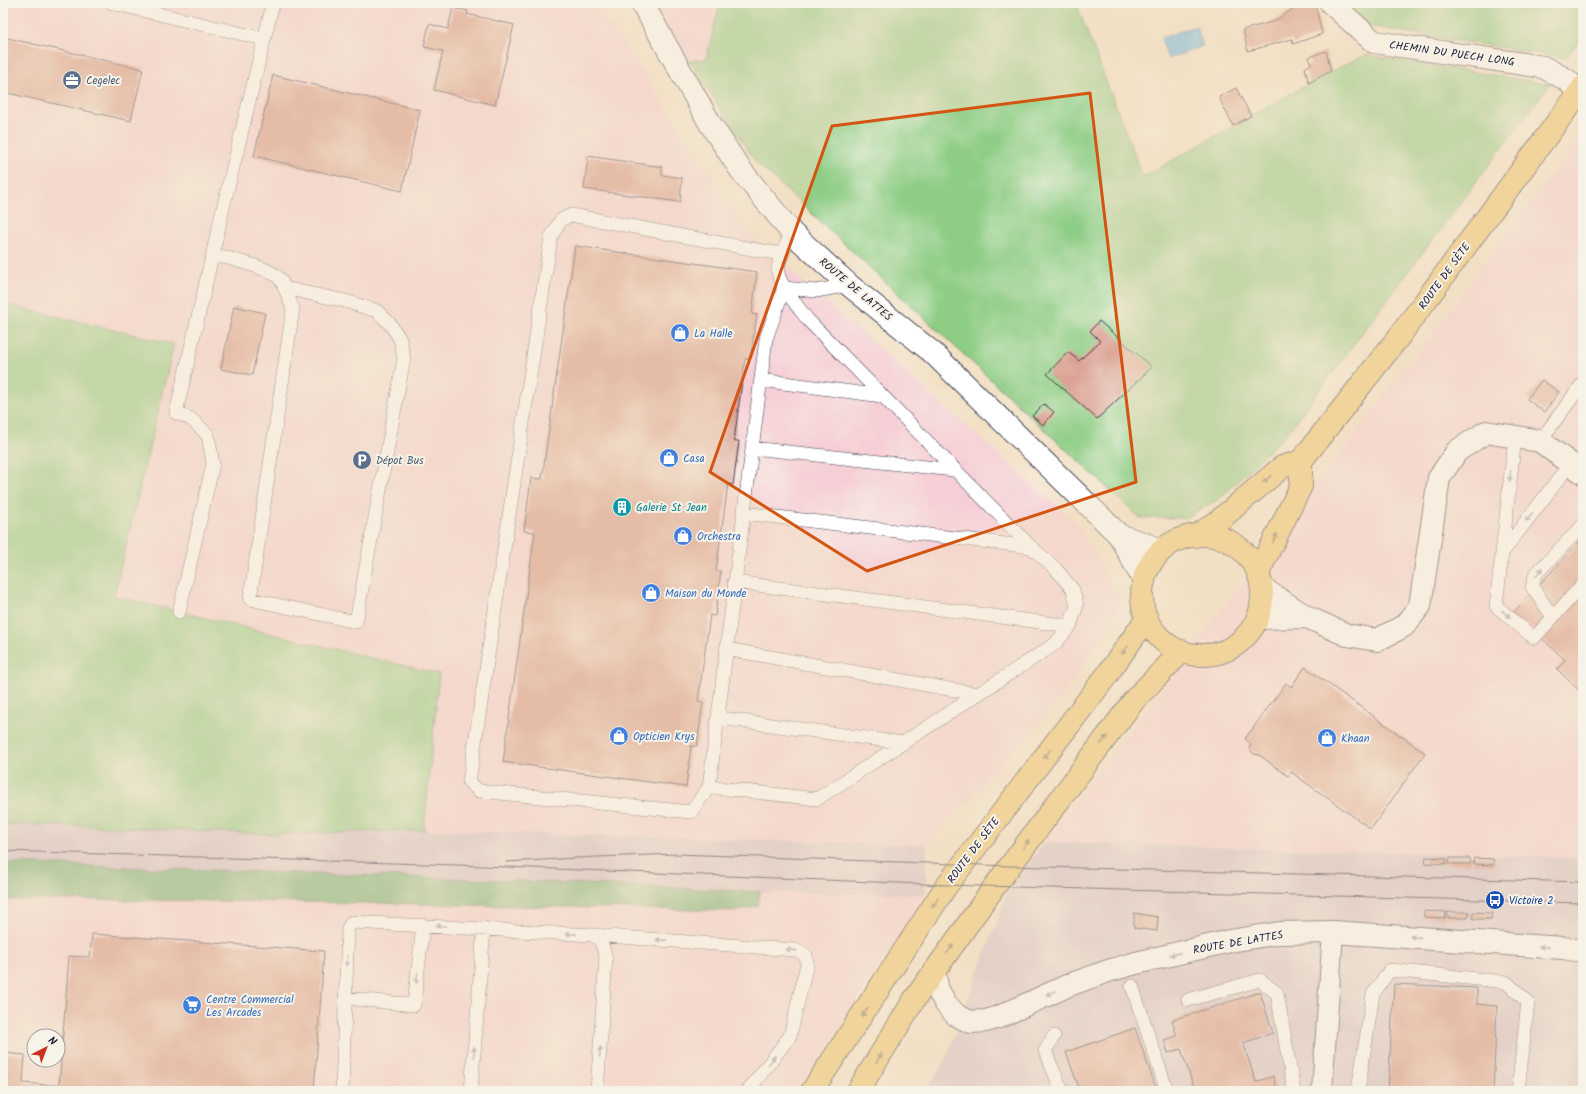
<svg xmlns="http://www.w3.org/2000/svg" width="1586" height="1094" font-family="Kalam,sans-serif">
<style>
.built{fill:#f6cfd6;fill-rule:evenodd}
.industrial{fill:#d1bdc9}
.green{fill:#8dcd84;stroke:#587860}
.forest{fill:#72b072;stroke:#4a6956}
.water{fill:#69b7e3;stroke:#466c8f}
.building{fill:#d59384}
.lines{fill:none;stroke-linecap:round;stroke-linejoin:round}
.service-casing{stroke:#413e50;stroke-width:14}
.pedestrian-casing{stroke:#413e50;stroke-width:22}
.minor-casing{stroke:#413e50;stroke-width:24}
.tertiary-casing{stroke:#413e50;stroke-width:24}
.primary-casing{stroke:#413e50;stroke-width:24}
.service{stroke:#fff;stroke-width:13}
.pedestrian{stroke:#fff;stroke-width:20}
.minor{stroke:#fff;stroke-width:22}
.tertiary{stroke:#fff;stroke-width:22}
.primary{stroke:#eec569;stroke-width:22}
.tram{stroke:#22223b;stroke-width:1}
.oneway{fill:#9c9ca7}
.oneway2{fill:#887452}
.marked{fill:none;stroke:#d45411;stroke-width:3;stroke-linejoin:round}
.labels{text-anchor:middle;stroke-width:4;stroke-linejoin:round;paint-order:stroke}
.street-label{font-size:11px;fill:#22223b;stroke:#f7f3e8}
.service-label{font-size:11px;fill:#4e5e75;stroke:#f7f3e8;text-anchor:start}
.shop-label{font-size:11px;fill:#366cbe;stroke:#f7f3e8;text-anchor:start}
.culture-label{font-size:11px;fill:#0d838f;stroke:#f7f3e8;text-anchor:start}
.transit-label{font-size:11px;fill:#164399;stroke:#f7f3e8;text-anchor:start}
</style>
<rect width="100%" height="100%" fill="#f7f3e8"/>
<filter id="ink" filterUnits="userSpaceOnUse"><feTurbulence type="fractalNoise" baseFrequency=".025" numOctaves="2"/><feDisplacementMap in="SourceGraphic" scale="8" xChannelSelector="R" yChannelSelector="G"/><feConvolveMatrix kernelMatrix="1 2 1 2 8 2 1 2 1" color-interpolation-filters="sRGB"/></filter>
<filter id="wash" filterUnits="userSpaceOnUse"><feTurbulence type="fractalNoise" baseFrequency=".012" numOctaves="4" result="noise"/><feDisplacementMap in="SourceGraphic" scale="16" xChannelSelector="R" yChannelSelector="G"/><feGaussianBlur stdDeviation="0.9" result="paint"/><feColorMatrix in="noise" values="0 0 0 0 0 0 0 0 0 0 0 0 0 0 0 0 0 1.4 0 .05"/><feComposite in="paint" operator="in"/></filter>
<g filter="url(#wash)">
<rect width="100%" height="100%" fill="#f2e0c4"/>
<path class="built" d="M3 3H595L646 76 748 233 1079 525 1122 604 1063 696 927 845 424 830 439 674 113 596 174 344 3 304Z
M649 3H720L706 59 689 61Z
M1583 134V858L1045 842Z
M3 886 926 894 812 1072 795 1091H3ZM34 1036H58V1060H34Z"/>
<path class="industrial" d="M3 824 98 826 268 834 424 830 927 845 926 894 3 886Z
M1045 842 1583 858V1091H926L947 1056 1004 903 1005 895Z"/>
<path class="green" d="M720 3H1076L1143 177 1331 71 1366 55 1550 84 1287 433 1219 499 1185 518H1140L756 162 689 61 706 59Z
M1342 3H1583V35L1566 58 1368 26Z
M3 304 174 344 114 596 439 674 424 830 268 834 98 826 3 824Z"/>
<path class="forest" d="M3 863 523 881 760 892 758 906 738 911C493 906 248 899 3 900Z"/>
<path class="water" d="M1196 26 1203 46 1168 59 1161 38Z"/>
<g id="blocks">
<path class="building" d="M1302 3H1315L1322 34 1293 44 1292 39 1248 51 1243 30 1275 21Z
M453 8 468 11 467 14 514 25 495 105 434 90 443 51 424 47 429 24 448 29Z
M3 37 143 69 131 121 3 92Z
M1326 51 1331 71 1309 83 1305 68 1311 64 1309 57Z
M273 75 420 110 402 191 254 156Z
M1236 88 1251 116 1233 126 1219 97Z
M588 156 662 167V175L682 178 680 202 584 189Z
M575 246 757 272 752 314 757 315 750 359H745L734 441H739L733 485 728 484 716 571H721L715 616 710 615 698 701 703 702 697 746H691L686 787 503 762 535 532 524 531 531 478 542 479Z
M234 306 265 313 252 375 221 369Z
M1099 321 1152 367 1097 419 1047 374 1068 352 1079 361 1100 341 1090 331Z
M1542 380 1559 392 1544 412 1527 399Z
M1044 404 1054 412 1043 425 1032 416Z
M1580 428H1583V444H1581Z
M1583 538V694L1557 669 1565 660 1544 640 1533 629 1506 620Z
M1305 667 1425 753 1371 829 1291 772 1288 776 1259 755 1254 754 1250 750 1249 746 1251 744 1245 739 1286 683 1291 687Z
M1426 857 1446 858V864L1425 863Z
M1449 858H1470L1471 864H1448Z
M1474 858 1493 859 1494 865 1473 864Z
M1424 911 1446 912 1445 918 1424 917Z
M1447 912H1470L1468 918H1448Z
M1473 912 1492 913 1491 919H1473Z
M1134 913 1158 917 1157 931 1134 928Z
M92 934 324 951 314 1091H3V1053L25 1055 23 1083 59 1086 69 956 90 957Z
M1394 984 1477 988V1004L1497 1006 1493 1091H1388Z
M1260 992 1273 1033 1243 1043 1256 1082 1273 1076 1277 1091H1195L1181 1049 1168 1053 1164 1040 1177 1036 1172 1020Z
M1135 1028 1157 1091H1080L1066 1052Z"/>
</g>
</g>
<g filter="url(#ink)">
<use href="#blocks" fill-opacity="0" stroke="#413e50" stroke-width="1"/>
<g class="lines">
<g class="service-casing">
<path id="service" d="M112 3 264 39
M213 254C228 259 270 267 279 278 284 283 290 302 293 309L250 599 356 622 404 358 400 339 390 324 377 311 345 301 284 288
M784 288 766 339 709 787 817 799 1055 644 1070 626 1077 605 1073 590 1056 569 1031 547 808 320C800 309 779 285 778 272 777 261 787 243 792 233
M784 288 816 291 849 285
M761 380 882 396
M1515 437 1496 606 1534 638 1583 584
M1540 441 1583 383
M752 448 954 470
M743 513 1031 547
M1502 553 1570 464
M734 582 1070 626
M179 612 213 464 208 435 191 419 176 413 224 204 273 3
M1553 617 1532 587 1535 575 1583 525
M726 649 977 694
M719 718 903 743
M709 787 691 812 479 791 469 782 551 237 561 220 571 215 757 250 782 254
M593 935 795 950 806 955 807 964 790 1036 748 1091
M1132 986 1167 1091
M345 998 414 1005 423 925
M1188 1000 1260 980 1277 993 1294 1091
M1054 1036 1045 1051 1062 1091
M342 1091 348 928 352 922 593 935 601 941 606 958 597 1091
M471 1091 484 928
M1358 1091 1373 994 1390 970 1506 982 1528 1002 1518 1091"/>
</g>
<g class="pedestrian-casing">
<path id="pedestrian" d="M1322 1091 1333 932"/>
</g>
<g class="minor-casing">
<path id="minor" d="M642 3 711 125 740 169 792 233 849 285 933 353 1119 535 1144 581
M1331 3 1374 42 1543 67 1567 80 1583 96
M1119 535 1162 550
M1262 588 1307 617 1347 635 1377 640 1404 626 1420 606 1439 478 1457 451 1486 432 1540 441 1583 473
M1258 618 1307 617"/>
</g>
<g class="tertiary-casing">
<path id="tertiary" d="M934 971 938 990 946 1004 956 1015 970 1022 986 1021 999 1017 1069 985 1108 971 1136 963 1230 941 1280 933 1333 932 1563 948 1583 951"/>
</g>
<g class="primary-casing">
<path id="primary" d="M1142 595a60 60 0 1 1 120 0a60 60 0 1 1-120 0Z
M1196 536 1217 522 1282 467 1301 461 1398 338 1583 87
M1258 573 1301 486V461
M812 1091 947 885 1107 675 1147 618
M858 1091 914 1000 995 886 1135 699 1182 651"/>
</g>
<use href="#service" class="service"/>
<use href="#pedestrian" class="pedestrian"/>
<use href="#minor" class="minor"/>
<use href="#tertiary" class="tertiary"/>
<use href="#primary" class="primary"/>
<path class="tram" d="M3 851 458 865 947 885 1583 903
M506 862 596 857 677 854 1010 866 1583 882"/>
</g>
<defs><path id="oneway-solid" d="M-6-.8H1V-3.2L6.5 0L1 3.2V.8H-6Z"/></defs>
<g class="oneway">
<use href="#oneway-solid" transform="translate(1510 476) rotate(97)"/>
<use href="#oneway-solid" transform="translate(1529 517) rotate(128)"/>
<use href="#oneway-solid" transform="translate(1539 572) rotate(-52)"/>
<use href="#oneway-solid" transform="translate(1506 614) rotate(40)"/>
<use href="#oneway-solid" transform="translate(441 926) rotate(-177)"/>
<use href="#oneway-solid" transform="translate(571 934) rotate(-176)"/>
<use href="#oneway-solid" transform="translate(1415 937) rotate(-176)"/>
<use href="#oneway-solid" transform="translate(661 940) rotate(-176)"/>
<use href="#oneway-solid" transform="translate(1544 947) rotate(-176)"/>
<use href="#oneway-solid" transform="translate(791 950) rotate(-172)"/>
<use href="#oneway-solid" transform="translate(1175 954) rotate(167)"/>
<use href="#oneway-solid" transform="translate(347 961) rotate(92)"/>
<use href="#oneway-solid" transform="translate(417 978) rotate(96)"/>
<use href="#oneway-solid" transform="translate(1051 993) rotate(157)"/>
<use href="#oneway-solid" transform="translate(474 1052) rotate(-86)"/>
<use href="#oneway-solid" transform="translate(600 1052) rotate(-86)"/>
<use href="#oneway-solid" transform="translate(772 1060) rotate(-53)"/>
</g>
<g class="oneway2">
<use href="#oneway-solid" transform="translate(1267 479) rotate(140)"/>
<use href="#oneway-solid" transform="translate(1275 538) rotate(-64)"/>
<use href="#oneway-solid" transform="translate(1125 650) rotate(125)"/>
<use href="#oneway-solid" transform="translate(1104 740) rotate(-53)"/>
<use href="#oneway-solid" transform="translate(1047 754) rotate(127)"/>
<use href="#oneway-solid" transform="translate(1026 844) rotate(-54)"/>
<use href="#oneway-solid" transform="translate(935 903) rotate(124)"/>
<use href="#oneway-solid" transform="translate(950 949) rotate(-55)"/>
<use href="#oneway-solid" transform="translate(865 1012) rotate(123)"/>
<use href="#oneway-solid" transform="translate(879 1058) rotate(-58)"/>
</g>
</g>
<path d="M0 0H1586V1094H0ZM1090 93 1136 482 867 571 710 472 832 126Z" fill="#f2e0c4" fill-opacity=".55" fill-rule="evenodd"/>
<path class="marked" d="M1090 93 1136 482 867 571 710 472 832 126Z"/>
<defs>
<g id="office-disc" transform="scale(1)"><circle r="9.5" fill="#5c6f8a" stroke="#f7f3e8"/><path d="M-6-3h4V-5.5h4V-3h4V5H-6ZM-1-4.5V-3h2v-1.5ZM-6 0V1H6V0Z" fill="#fff"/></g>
<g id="shop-disc" transform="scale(1)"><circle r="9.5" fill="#3f7fe0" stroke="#f7f3e8"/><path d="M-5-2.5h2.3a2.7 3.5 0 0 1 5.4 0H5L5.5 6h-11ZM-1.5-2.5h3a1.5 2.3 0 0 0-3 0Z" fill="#fff"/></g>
<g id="parking-disc" transform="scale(1)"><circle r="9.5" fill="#5c6f8a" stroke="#f7f3e8"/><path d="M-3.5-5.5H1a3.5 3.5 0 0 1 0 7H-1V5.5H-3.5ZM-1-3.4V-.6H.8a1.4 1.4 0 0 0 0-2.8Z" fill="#fff"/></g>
<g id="building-disc" transform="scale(1)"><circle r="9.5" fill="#0f9aa8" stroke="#f7f3e8"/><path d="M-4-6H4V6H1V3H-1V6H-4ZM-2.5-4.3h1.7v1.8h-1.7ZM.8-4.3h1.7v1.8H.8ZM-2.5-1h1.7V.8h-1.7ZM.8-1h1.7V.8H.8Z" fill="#fff"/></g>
<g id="bus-disc" transform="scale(1)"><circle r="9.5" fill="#1a4fb4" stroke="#f7f3e8"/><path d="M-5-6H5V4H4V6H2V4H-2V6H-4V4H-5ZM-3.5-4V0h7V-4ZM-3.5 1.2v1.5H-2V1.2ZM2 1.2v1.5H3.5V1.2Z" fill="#fff"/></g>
<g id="supermarket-disc" transform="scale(1)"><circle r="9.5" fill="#3f7fe0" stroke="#f7f3e8"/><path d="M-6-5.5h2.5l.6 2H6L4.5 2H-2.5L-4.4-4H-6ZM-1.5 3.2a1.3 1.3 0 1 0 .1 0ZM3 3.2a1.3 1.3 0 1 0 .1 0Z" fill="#fff"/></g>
</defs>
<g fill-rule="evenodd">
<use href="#office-disc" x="72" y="80"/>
<use href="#shop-disc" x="680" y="333"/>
<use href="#shop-disc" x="669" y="458"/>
<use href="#parking-disc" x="362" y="460"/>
<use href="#building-disc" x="622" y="507"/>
<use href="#shop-disc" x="683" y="536"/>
<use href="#shop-disc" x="651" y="593"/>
<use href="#shop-disc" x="619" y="736"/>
<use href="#shop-disc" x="1327" y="738"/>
<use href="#bus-disc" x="1495" y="900"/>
<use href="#supermarket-disc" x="192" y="1005"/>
</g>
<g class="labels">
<g class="street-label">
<text transform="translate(1452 53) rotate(8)" y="4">CHEMIN DU PUECH LONG</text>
<text transform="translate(1444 276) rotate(-54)" y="4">ROUTE DE SÈTE</text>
<text transform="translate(856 289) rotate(40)" y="4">ROUTE DE LATTES</text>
<text transform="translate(973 850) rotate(-53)" y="4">ROUTE DE SÈTE</text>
<text transform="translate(1238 942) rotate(-10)" y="4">ROUTE DE LATTES</text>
</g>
<g class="service-label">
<text x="86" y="84">Cegelec</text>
<text x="376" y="464">Dépot Bus</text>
</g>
<g class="shop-label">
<text x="694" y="337">La Halle</text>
<text x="683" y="462">Casa</text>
<text x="697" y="540">Orchestra</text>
<text x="665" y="597">Maison du Monde</text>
<text x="633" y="740">Opticien Krys</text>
<text x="1341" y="742">Khaan</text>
<text x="206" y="1003">Centre Commercial<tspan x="206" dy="13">Les Arcades</tspan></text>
</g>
<g class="culture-label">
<text x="636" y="511">Galerie St Jean</text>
</g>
<g class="transit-label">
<text x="1509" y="904">Victoire 2</text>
</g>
</g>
<rect width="1586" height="1094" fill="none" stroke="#f7f3e8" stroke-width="16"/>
<g transform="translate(46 1048) rotate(42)"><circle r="19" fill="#f7f3e8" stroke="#a29fa3"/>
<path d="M0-3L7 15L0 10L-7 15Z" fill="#c8321e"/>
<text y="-6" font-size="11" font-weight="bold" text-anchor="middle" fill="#22223b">N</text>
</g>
</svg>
